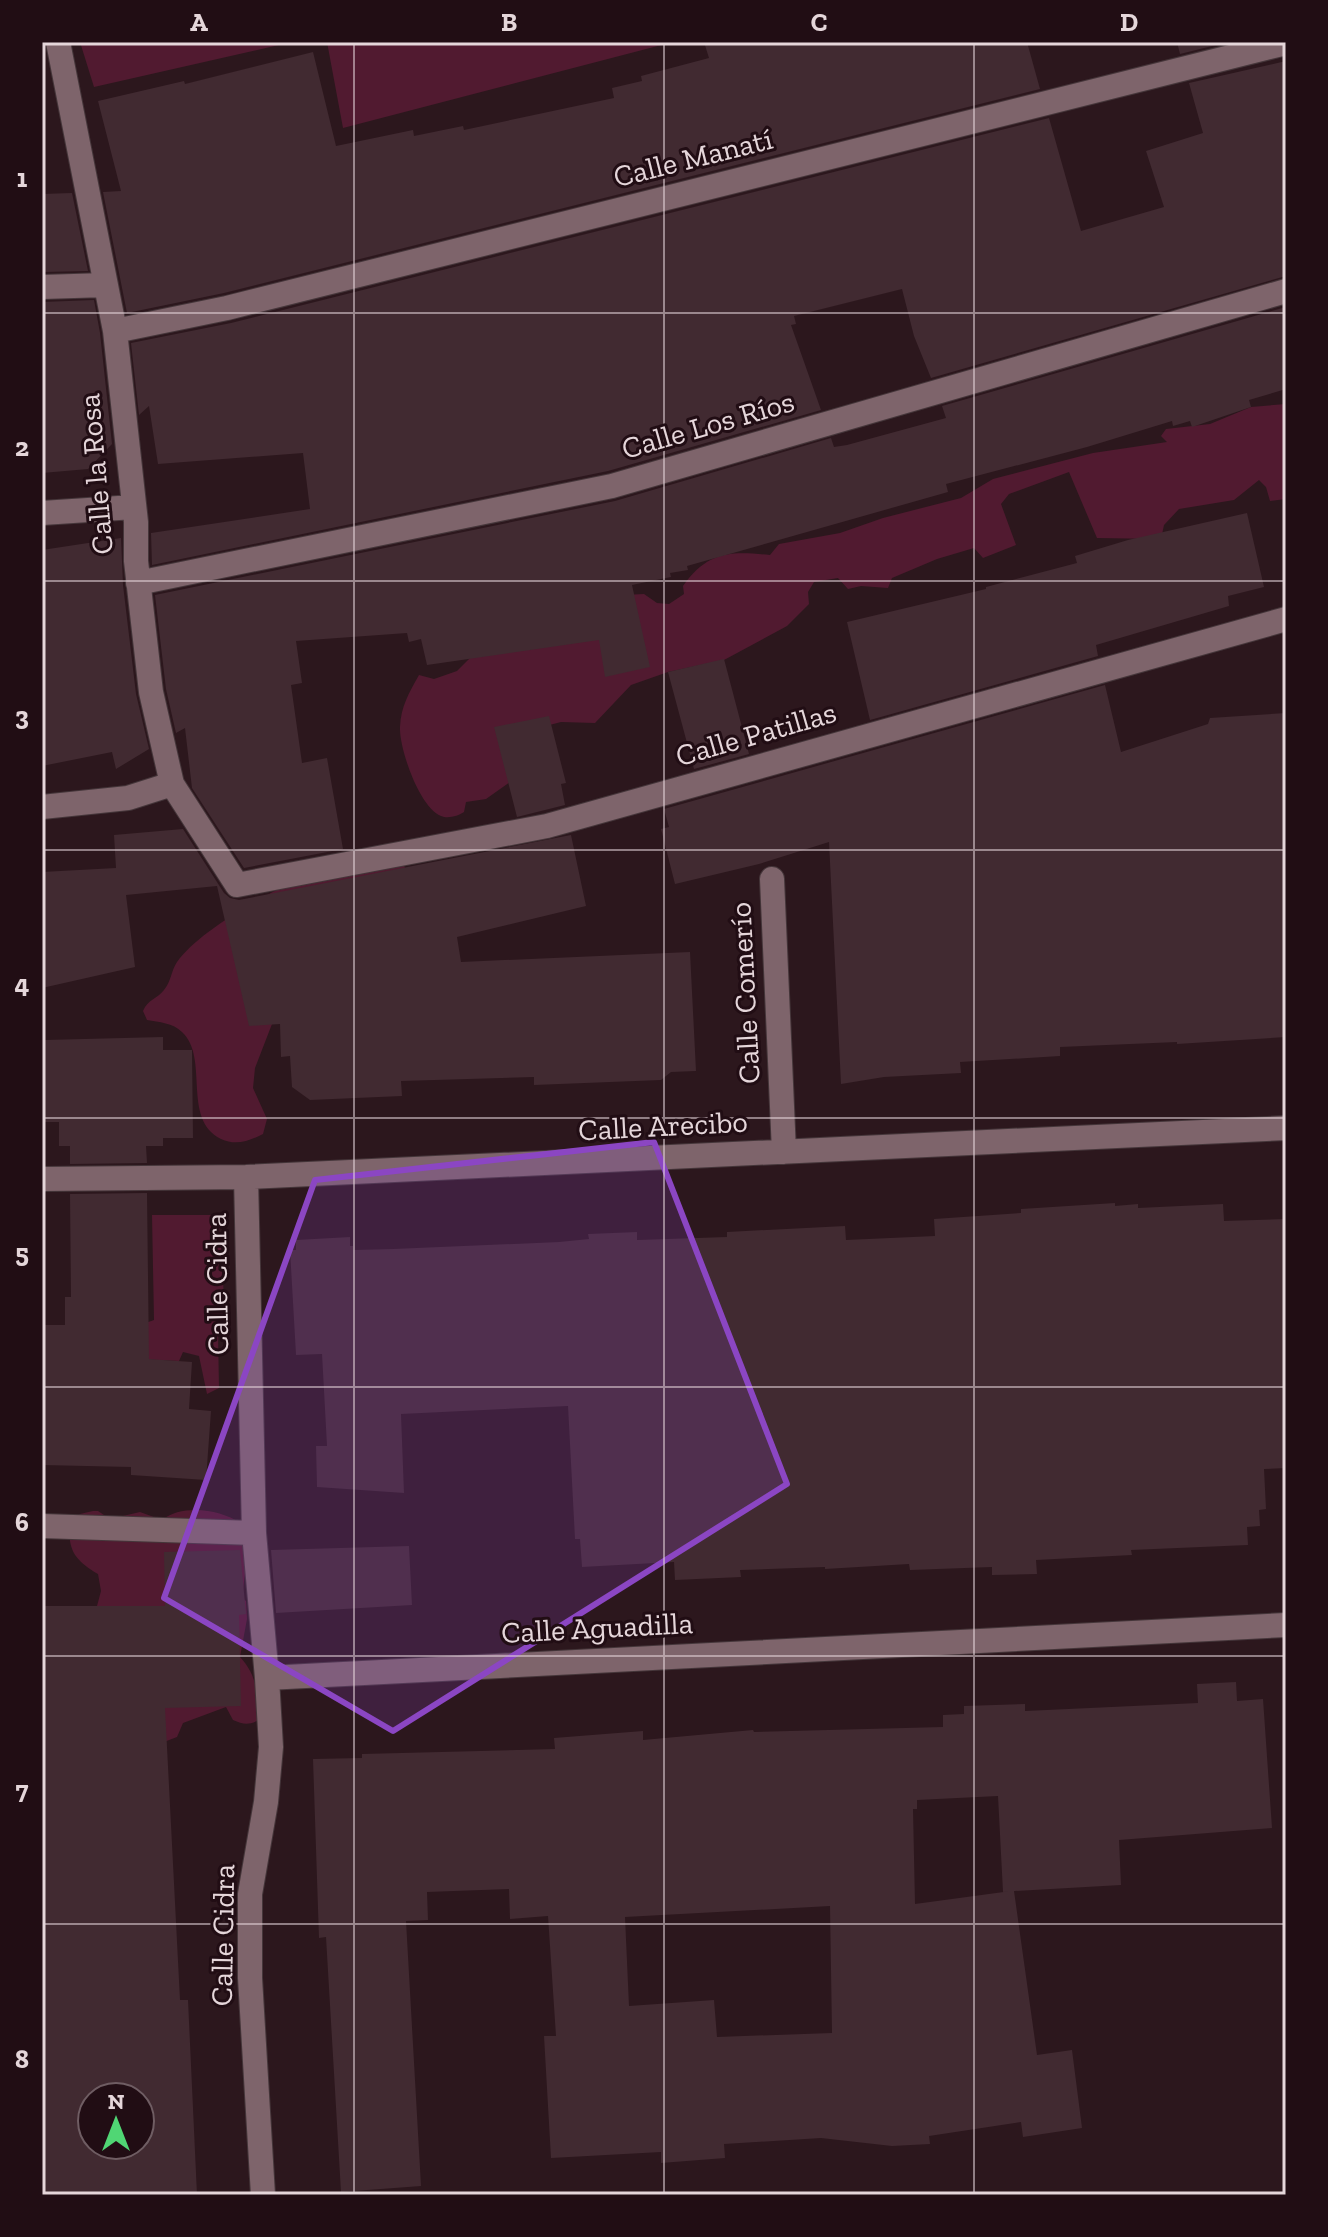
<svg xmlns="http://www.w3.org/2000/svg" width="1328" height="2237" font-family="'Zilla Slab',serif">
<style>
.green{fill:#511a30}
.building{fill:#412a31;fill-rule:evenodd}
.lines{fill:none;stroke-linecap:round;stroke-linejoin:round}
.minor-casing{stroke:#45363a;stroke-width:26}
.minor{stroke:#7e646b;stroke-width:24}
.marked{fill:#8b46c3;fill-opacity:0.2;stroke:#8b46c3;stroke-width:6;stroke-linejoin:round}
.grid{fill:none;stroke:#e5d6da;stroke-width:2;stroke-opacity:0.55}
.labels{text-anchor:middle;stroke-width:6;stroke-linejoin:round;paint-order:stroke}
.street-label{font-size:30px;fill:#e5d6da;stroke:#210d14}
.neatline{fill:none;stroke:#e5d6da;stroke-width:3}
.grid-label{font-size:26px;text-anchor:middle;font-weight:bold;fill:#e5d6da}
</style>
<rect width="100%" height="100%" fill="#2c171d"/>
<path class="green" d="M80 42H292L94 87Z
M327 42H673L343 128Z
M1286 404V499L1270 501 1266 487 1259 480 1234 500 1179 509 1164 525 1161 539 1097 538 1069 472 1009 494 1001 504 1016 545 983 558 974 548 937 559 892 578 888 588 861 586 848 589 838 578 814 582 808 592 809 604 787 626 724 660 668 672 631 685 595 723 561 722 511 735 520 775 486 799 466 802 464 812C458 816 448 819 441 816 419 807 399 748 400 727 401 706 409 693 419 675L434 679 457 671 484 644 624 595 644 594 657 603 669 604 684 594 683 586C708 551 730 551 770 555L779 544 840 533 883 518 961 498 993 479 1093 453 1167 442 1161 436 1166 429 1210 424 1251 407Z
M381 845H396L405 868 272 1024 255 1068 253 1088 267 1119 263 1134C249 1141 236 1146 221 1139 181 1119 210 1058 182 1032 173 1023 159 1022 147 1020L143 1011C148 999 157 999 164 990 171 982 171 971 177 962 210 917 327 862 381 845Z
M152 1215H219L226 1331 218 1333 219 1388 207 1394 199 1356 183 1352 179 1361 97 1357 129 1329 154 1320Z
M93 1511H98L110 1519 140 1512 162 1520C182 1504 220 1509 240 1523L249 1566 245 1574 242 1598 246 1601 247 1619 240 1657C257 1675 258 1695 261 1719 250 1725 244 1725 233 1720L226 1707 183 1723 177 1737 143 1750 98 1728 97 1606 101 1591 98 1574C74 1560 66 1548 71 1520L80 1514Z"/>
<path class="building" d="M704 42H1027L1040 89 224 293 127 313 103 192 121 191 98 101 184 81 185 84 313 52 336 146 413 130 414 136 463 126 464 130 614 98 612 88 642 81 641 76 709 58Z
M1177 42H1228L1180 54Z
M1286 61V276L931 378 914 336 902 289 794 316 796 324 791 325 821 410 608 471 152 565 151 533 310 509 303 453 158 464 149 406 139 415 131 343 231 323 1049 118 1081 231 1164 207 1146 151 1203 133 1189 83Z
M72 193 88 271 42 272V194Z
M94 300 100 333 112 444 88 469 42 473V302Z
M1286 307V389L1249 400 1251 407 1192 427 1190 421 1173 426 1172 421 1087 447 946 484 948 492 687 566 688 570 670 573 671 577 632 585 650 667 605 677 599 640 427 665 421 639 409 642 407 633 296 641 302 683 291 685 302 763 327 758 343 849 244 868 192 788 185 728 176 733 166 689 155 595 615 501 831 438 834 447 847 445 946 418 942 406Z
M1247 513 1264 587 1228 596 1229 606 1096 645 1098 656 870 720 847 622 986 589V587L1077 563 1075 556 1128 540Z
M121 538 123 585 136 694 149 749 116 769 112 752 42 766V550Z
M724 659 749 754 694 769 668 672Z
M1105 685 1121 752 1208 724 1210 718 1286 713V1037L1177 1044V1042L1060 1047V1056L960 1062 961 1073 884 1077 841 1084 829 842 759 864 675 884 661 829 669 827 664 809Z
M549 716 566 783 561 784 565 805 517 817 494 727Z
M183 829 224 893 230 898 239 900 571 835 586 906 457 937 461 962 690 952 696 1071 671 1072 661 1080 534 1085V1077L401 1081 402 1096 310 1100 292 1087 290 1056 281 1057 280 1024 249 1026 217 886 126 895 135 967 42 988V872L116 868 114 835Z
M163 1037V1050H192L193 1138H163V1146H146L147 1163 70 1164V1146H59V1122H45V1040Z
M147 1193 149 1359 192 1362 189 1409 211 1411 206 1480 131 1475V1467L42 1465V1325H65V1297H71L70 1194Z
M1115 1203V1206L1138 1204V1208L1223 1204 1224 1221 1286 1219V1468L1264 1469 1266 1509 1259 1510 1260 1526 1247 1527 1248 1545 1131 1550 1132 1555 1036 1560 1037 1574 992 1575V1567L910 1570 909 1564 825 1569V1567L740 1570 741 1577 675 1580 674 1562 582 1567 580 1539H575L568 1406 401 1414 404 1493 317 1487 316 1446H327L322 1354 296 1355 290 1250H296V1240L350 1237V1246H353V1250L393 1249 559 1242 589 1239 588 1234 637 1232V1240L727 1237V1232L845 1226 846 1240 935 1236 934 1219 1021 1213V1209Z
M409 1546 412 1605 276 1613 271 1550Z
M240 1550 246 1614 239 1615 241 1706 165 1708 180 2000H188L197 2195H42V1606H165L164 1552ZM92 2097H140V2145H92Z
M1236 1682 1237 1701 1263 1699 1272 1828 1119 1840 1121 1885 1014 1891 1037 2055 1072 2050 1082 2128 1023 2137 1021 2122 929 2136 930 2144 892 2146 821 2138 724 2144 725 2158 661 2163V2152L551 2158 544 2036H556L548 1916 510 1919 509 1889 427 1892 428 1920 406 1921 421 2186 341 2192 326 1937 319 1938 313 1759 362 1758V1754L555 1749 554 1738 643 1731V1740L753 1730 754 1732 943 1727V1715L964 1714V1706L1025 1704V1711L1198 1703 1197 1684ZM998 1796 1003 1892 1011 1891 915 1904 913 1809H917V1800ZM830 1906 832 2033 717 2037 714 2000 629 2006 625 1917Z"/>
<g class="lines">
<g class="minor-casing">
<path id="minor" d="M58 42 115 331 136 522V561L151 692 172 784 237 885 547 826 1286 619
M42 287 106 285
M115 331 227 308 1286 43
M42 513 134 507
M138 583 612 486 1286 291
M42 807 128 798 172 784
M772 879 784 1152
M246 1177 254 1533 267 1678 271 1747 266 1802 250 1894V1978L263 2195
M42 1179 246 1177 1286 1128
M42 1526 254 1533
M267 1678 1286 1625"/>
</g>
<use href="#minor" class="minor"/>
</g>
<path class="marked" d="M654 1142 787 1484 393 1731 164 1598 315 1180Z"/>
<path class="grid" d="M354 42V2195M664 42V2195M974 42V2195M42 313H1286M42 581H1286M42 850H1286M42 1118H1286M42 1387H1286M42 1656H1286M42 1924H1286"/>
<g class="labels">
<g class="street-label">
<text transform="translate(693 158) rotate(-14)" y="10">Calle Manatí</text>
<text transform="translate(708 425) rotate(-16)" y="10">Calle Los Ríos</text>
<text transform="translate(96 474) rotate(-95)" y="10">Calle la Rosa</text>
<text transform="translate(756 734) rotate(-16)" y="10">Calle Patillas</text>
<text transform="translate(745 993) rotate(-93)" y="10">Calle Comerío</text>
<text transform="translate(663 1126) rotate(-3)" y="10">Calle Arecibo</text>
<text transform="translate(217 1284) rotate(-91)" y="10">Calle Cidra</text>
<text transform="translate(597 1628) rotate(-3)" y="10">Calle Aguadilla</text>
<text transform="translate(223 1935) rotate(-89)" y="10">Calle Cidra</text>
</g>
</g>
<rect width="1328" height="2237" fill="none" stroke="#210d14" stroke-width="88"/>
<g transform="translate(116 2121)"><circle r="38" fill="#210d14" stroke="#6f5d63" stroke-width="2"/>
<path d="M0-6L14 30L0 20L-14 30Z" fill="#50d674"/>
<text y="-12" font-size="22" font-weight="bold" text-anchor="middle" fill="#e5d6da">N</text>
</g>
<rect x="44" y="44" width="1240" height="2149" class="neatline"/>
<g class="grid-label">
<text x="199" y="31">A</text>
<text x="509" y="31">B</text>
<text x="819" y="31">C</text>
<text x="1129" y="31">D</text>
<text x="22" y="187">1</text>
<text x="22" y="456">2</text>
<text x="22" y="725">3</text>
<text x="22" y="993">4</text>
<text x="22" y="1262">5</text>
<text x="22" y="1531">6</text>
<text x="22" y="1799">7</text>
<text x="22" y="2068">8</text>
</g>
</svg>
